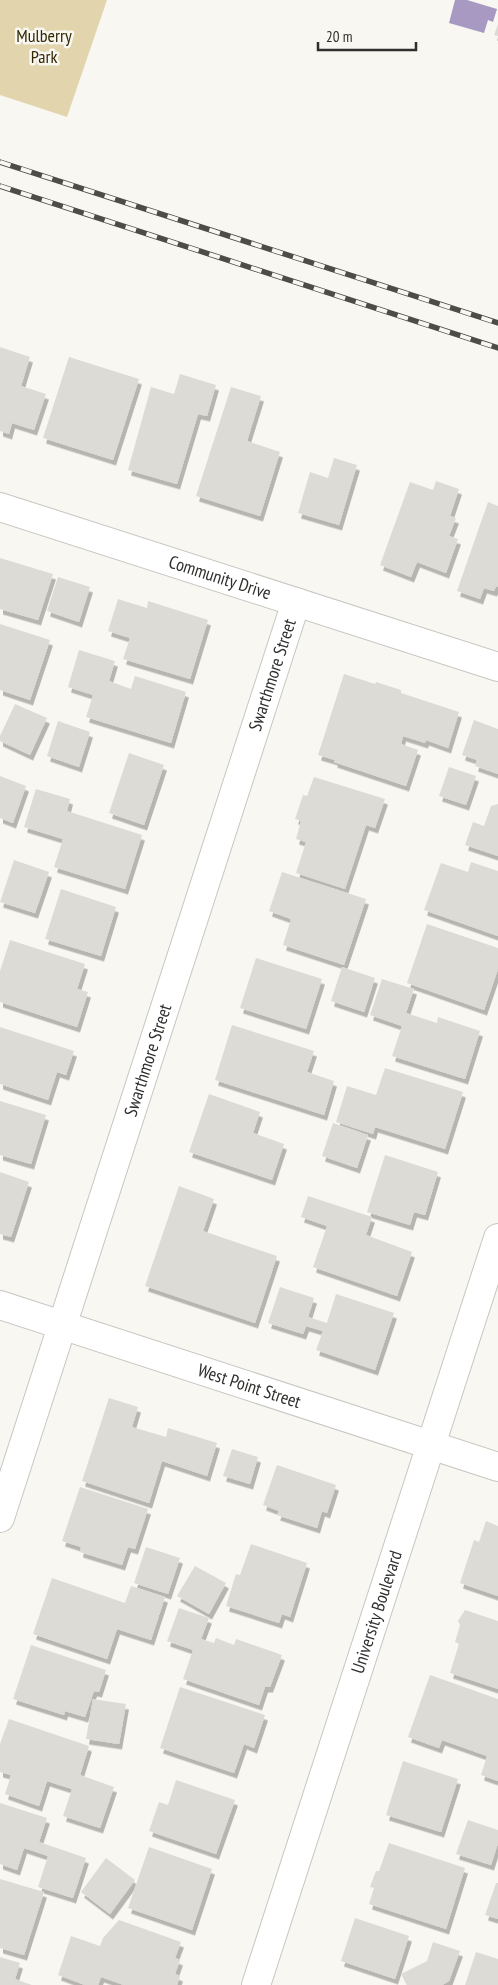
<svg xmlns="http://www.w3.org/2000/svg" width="498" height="1985" font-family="'PT Sans Narrow',sans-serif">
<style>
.green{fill:#e2d5ae}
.water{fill:#a799c1}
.building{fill:#dddbd6;filter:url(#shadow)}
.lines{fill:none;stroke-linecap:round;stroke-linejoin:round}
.minor-casing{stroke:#c8c6c1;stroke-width:30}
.minor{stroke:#fff;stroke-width:28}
.rail-casing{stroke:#4c4c49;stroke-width:5.5}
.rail{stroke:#f9f7f2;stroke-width:4;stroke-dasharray:11;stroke-linecap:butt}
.labels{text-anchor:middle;stroke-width:5;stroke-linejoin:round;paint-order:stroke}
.park-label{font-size:18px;fill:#332803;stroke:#f9f7f2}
.street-label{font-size:18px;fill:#2f2f2d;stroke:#f9f7f2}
</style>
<defs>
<filter id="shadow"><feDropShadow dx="3" dy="5.5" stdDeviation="0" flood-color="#0004"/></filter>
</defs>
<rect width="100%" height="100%" fill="#f9f7f2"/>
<path class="green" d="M0 0H107L67 117 0 95Z"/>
<path class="water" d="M455 0H467L497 9 493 22 488 20 484 33 449 23Z"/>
<path class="building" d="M498 24V36L494 35Z
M0 347 30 357 21 386 46 394 34 430 12 423 9 434 0 431Z
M69 357 139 379 113 460 43 438Z
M180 374 216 385 207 416 198 414 177 484 128 470 151 387 174 394Z
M231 387 261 396 247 441 280 452 260 516 196 496Z
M334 458 357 465 339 525 298 513 310 472 328 478Z
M436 481 459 489 450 516 456 518 449 536 458 539 446 573 417 562 411 577 380 565 410 482 433 490Z
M488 502 498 506V587L496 586 494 591 484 588 480 599 457 591Z
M0 558 53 574 38 620 0 609Z
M58 577 90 587 79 622 47 611Z
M118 599 147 608 148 601 208 620 190 679 123 659 130 638 108 631Z
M0 624 50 640 30 700 0 690Z
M79 650 115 661 109 681 131 689 135 676 186 692 171 743 86 717 93 695 68 687Z
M344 674 375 684 376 682 401 690V693L459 712 448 748 426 740 425 743 403 736 401 744 418 750 406 786 334 762 335 760 318 755Z
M15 704 47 718 30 755 0 741V736Z
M474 720 498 729V774L475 766 477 760 462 755Z
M58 721 90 732 79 767 47 756Z
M129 753 164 765 144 825 109 813Z
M449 767 476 776 466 805 439 796Z
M0 776 26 786 13 823 0 818Z
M314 777 385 799 375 828 366 825 345 889 296 873 306 842 296 839 301 821 295 819 303 795 307 796Z
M36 789 70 799 67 811 142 835 125 889 54 867 63 839 24 827Z
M498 804V856L465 845 473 822 484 826 491 806Z
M14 860 49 872 35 913 0 902Z
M471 862 498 871V936L424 910 441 863 468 872Z
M282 872 366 899 344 965 283 945 291 919 269 911Z
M61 889 116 907 101 956 45 939Z
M427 924 498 948V969L484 1010 407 983Z
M10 940 85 964 77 989 88 992 77 1027 0 1002V971Z
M256 958 322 979 306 1029 240 1008Z
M342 967 375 978 364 1012 331 1001Z
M382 979 414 989 406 1013 437 1023 438 1017 480 1031 465 1079 392 1056 402 1026 370 1015Z
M232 1025 314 1051 307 1072 334 1081 324 1115 215 1080Z
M0 1027 74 1051 66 1075 57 1072 48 1100 0 1084Z
M385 1068 463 1092 445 1149 375 1127 373 1134 336 1122 347 1086 376 1095Z
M209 1094 260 1112 253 1133 284 1144 272 1180 189 1152Z
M0 1101 46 1115 31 1164 0 1155Z
M333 1123 368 1135 357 1168 322 1156Z
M385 1155 438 1172 425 1215 414 1212 410 1225 367 1212Z
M0 1172 29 1182 11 1237 0 1234Z
M179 1186 214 1199 203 1231 277 1256 255 1323 145 1286Z
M308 1196 372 1217 366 1235 412 1252 397 1296 313 1267 327 1226 301 1217Z
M280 1287 314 1298 308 1317 327 1323 336 1294 394 1313 375 1370 316 1350 323 1331 306 1326 303 1334 268 1323Z
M109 1398 138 1407 132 1427 166 1437 168 1428 217 1443 207 1476 162 1461 149 1503 82 1481Z
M232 1449 258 1457 250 1484 223 1476Z
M277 1465 336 1485 327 1513 322 1511 317 1528 277 1515 279 1511 263 1505Z
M80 1487 148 1509 135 1549 128 1547 122 1565 80 1552 81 1547 62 1541Z
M486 1521 498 1526V1596L460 1583 474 1540 479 1542Z
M251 1544 307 1563 290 1617 282 1614 279 1623 226 1606 236 1574 240 1575Z
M146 1547 180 1558 168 1594 134 1583Z
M195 1566 226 1583 209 1614 177 1596Z
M52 1578 125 1603 131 1586 165 1597 151 1640 117 1629 107 1659 33 1634Z
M179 1608 209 1618 201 1639 214 1643 216 1638 234 1645 236 1639 282 1655 270 1687H265L259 1705 183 1679 193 1650 167 1641Z
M465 1610 498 1621V1689L450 1673 459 1644 455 1642 460 1625 458 1621Z
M31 1645 106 1670 99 1692 94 1691 85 1717 65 1711 64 1715 13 1699Z
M430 1675 498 1699V1781L481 1775 487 1756 442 1740 439 1748 408 1737Z
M180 1687 265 1715 254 1748 244 1744 234 1773 160 1748Z
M93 1699 126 1704 119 1744 86 1739Z
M9 1719 89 1746 80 1775 114 1787 100 1828 63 1816 72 1789 47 1781 39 1806 5 1794 11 1775 0 1772V1744Z
M403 1761 458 1779 441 1832 386 1815Z
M176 1780 235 1800 216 1854 149 1831 159 1802 168 1805Z
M0 1803 47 1818 39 1842 86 1858 73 1898 38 1887 48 1856 24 1848 17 1870 0 1864Z
M468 1820 498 1830V1843L491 1865 456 1854Z
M389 1843 465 1868 446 1929 369 1904 374 1888 370 1887 376 1871H379Z
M149 1847 212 1869 192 1930 128 1908Z
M106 1858 135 1880 110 1914 81 1892Z
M0 1879 44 1892 24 1955 0 1948Z
M496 1883H498V1919L485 1915Z
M355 1918 409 1936 395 1979 341 1961Z
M119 1920 181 1942 175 1958 180 1960 175 1974 180 1976 177 1985H124L101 1977 98 1985H85L58 1975 71 1936 100 1946 103 1938Z
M433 1942 460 1951 449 1981 442 1985H407L401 1974 427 1961Z
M476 1952 498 1959V1985H465Z
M0 1957 20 1963 15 1979 32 1985H0Z"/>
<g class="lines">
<g class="minor-casing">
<g id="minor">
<path id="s1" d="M0 507 498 667"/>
<path id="s2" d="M0 1305 498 1467"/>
<path id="s3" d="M0 1518 296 602"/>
<path id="s4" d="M256 1985 498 1238"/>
</g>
</g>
<use href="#minor" class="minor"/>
<g class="rail-casing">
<path id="rail" d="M0 162 498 323
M0 186 498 348"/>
</g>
<use href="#rail" class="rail"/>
</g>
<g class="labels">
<g class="park-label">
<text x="44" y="42">Mulberry<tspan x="44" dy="21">Park</tspan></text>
</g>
<g class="street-label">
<text dy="6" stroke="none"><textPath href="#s1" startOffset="231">Community Drive</textPath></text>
<text dy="6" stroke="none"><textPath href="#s3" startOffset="886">Swarthmore Street</textPath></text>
<text dy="6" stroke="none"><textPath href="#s3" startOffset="481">Swarthmore Street</textPath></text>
<text dy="6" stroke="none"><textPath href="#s2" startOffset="262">West Point Street</textPath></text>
<text dy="6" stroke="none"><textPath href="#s4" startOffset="392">University Boulevard</textPath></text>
</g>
</g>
<path d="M318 42v8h98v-8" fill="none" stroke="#2f2f2d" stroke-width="2.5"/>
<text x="326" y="42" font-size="15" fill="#2f2f2d" stroke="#f9f7f2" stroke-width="4" paint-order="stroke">20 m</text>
</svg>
